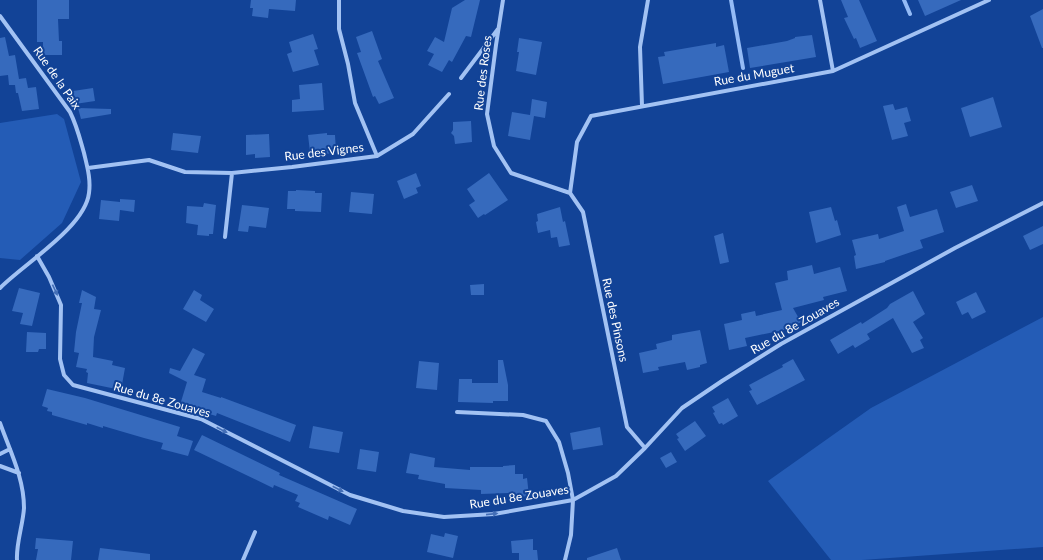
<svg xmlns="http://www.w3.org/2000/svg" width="1043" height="560" font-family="Lato,sans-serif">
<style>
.green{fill:#245cb6}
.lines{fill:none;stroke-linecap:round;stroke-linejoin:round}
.stream{stroke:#94bbf6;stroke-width:4}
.building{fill:#366abd}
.minor{stroke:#a2c2f3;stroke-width:4}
.oneway{fill:#446fb7}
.labels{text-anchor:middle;stroke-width:4;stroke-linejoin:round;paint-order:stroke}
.street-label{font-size:12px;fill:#fff;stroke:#124397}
</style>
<rect width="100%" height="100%" fill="#124397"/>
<path class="green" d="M57 114 64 119 81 182 62 223 20 260 0 258V123Z
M1043 317V547L862 560H831L768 481 871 408Z"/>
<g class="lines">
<path class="stream" d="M731 0 743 68
M904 0 910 14"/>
</g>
<path class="building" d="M37 0H69V19H58L59 41H62V55H43V42H37Z
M251 0H296L295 11 269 9 268 18 252 16 253 8H250Z
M465 0H480L471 37 466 36 452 62 449 60 442 72 428 65 434 54 427 51 435 37 444 42 452 8Z
M841 0H859L877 41 860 48 856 38 854 39 844 18 848 17Z
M918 0H961L925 16Z
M1043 9V48H1042L1030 16Z
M372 31 382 59 378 61 394 98 379 104 375 96 373 97 357 53 361 52 356 37Z
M313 34 318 49 314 50 319 65 293 72 287 54 292 52 289 42Z
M812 35 816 57 750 68 747 48 787 41 795 38V37Z
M5 37 9 56 15 55 19 79 26 78 28 88 36 87 39 109 22 111 18 93H16L15 85H9L8 75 0 76V38Z
M519 38 542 42 536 75 516 71 519 52H517Z
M716 43V47L724 45 729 72 663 84 658 57 665 56 664 52Z
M322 83 324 110 292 112V100L300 99 299 85Z
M93 88 95 101 75 104 73 91Z
M993 97 1002 127 970 137 961 108Z
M532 99 547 102 545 118 534 116 530 140 508 136 512 112 530 115Z
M893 104 895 110 907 107 911 121 904 123 908 136 892 140 883 106Z
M78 108 111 109V114L81 119Z
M471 121 472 142 455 144 454 136 451 133 453 130V122Z
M173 133 201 136 198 153 171 150Z
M327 133V135H335L336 153 324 154 323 151 310 152 308 135Z
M269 134 270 157 255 158V154L246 155V135Z
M416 173 421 186 416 188 418 193 404 199 397 181Z
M489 173 508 200 485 215 484 214 478 218 469 205 475 201 467 189Z
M972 185 978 201 956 208 950 192Z
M296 190 315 191V193H322L321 212 295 211V209H287L288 191H296Z
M351 192 374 194 372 214 349 212Z
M120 199 135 200 134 212 120 210 119 221 99 219 101 200 120 202Z
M204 203 216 205 213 234H209V236L197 235 198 225 186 223 187 206 203 207Z
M906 204 910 217 937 209 944 232 920 240 923 248 885 261V262L856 269 854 256 856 255 852 240 878 234 879 239 904 231 897 207Z
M242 205 269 208 266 228 249 226 248 232 238 231Z
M560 207 563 222 565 221 570 245 559 247 557 237 551 238 550 230 538 233 536 222 538 221 537 214Z
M831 207 835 221 837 220 841 235 816 243 809 212Z
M1043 226V244L1030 250 1023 236Z
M723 233 729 262 720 264 714 236Z
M812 265 814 274 840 267 847 291 823 297 824 300 793 308 801 322 789 329 745 338 747 346 729 350 724 324 742 320 741 314 755 311 756 316 782 310 775 283 788 280 787 271Z
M484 284V295H471L470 285Z
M19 288 40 293 32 326 20 324 23 313 12 311Z
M82 290 96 297 94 309 101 310 94 337 93 357 113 361 112 365 125 368 121 390 87 383 88 373 86 372 87 369 76 367 79 353 74 352 76 332 82 303H79Z
M194 290 202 295 200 300 214 309 206 322 183 309Z
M913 291 925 314 913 322 923 338 920 340 924 348 912 353 893 318 867 334 870 339 855 348 853 345 838 354 830 340 861 322 862 324 887 308 890 304Z
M976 292 986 312 972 319 968 312 962 315 956 302Z
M700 330 707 363 700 365V367L687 370 685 362 658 367 659 370 643 373 639 353 657 349 656 344 672 340V335Z
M27 332 46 333V349H39L38 352H26Z
M193 348 205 354 194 375 206 379 202 392 221 398V397L296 425 290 442 217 413 216 416 180 405 187 382 169 373 170 368 180 371Z
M793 359 805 380 757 405 749 391 752 390 749 385 783 367 782 365Z
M498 360H503L508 385V401H493V403L458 402 459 379H472V383H498Z
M419 361 439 363 437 390 416 388Z
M47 389 85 398 180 427 177 436 193 441 188 456 161 449 163 443 144 438 103 426V428L87 423V425L52 415V412L47 411 48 408 42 406Z
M728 398 738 416 723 425 722 423 719 424 713 413 715 412 712 407Z
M695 421 706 436 685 451 677 439 679 438 676 434Z
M313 426 343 432 339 453 309 448Z
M600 427 603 445 573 450 570 433Z
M202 435 280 473 279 475 357 509 350 525 329 516 328 520 298 507 300 503 295 501 298 495 274 485 273 488 194 450Z
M360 449 379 452 376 472 357 469Z
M671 452 677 462 666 468 660 458Z
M410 453 435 458 434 467 470 470V467H503V466L515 465V474H523V479L527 478 529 496 510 498 509 493 481 494V490L445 488V484L418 479 419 475 406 473Z
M445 533 458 536 453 558 427 552 431 534 444 537Z
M36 538 73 541 71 560H36L38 549H35Z
M533 539V550H537L538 560H519V553H512L511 541Z
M100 548 150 554V560H98Z
M617 548 621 560H587V558Z"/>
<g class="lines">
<path class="minor" d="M339 0V29L348 64 355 103 377 156
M503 0 496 45 487 114 494 146 511 173 570 193
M820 0 833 71
M0 16 70 112C77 126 80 139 84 153 87 166 91 179 89 193 85 227 25 263 0 288
M461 78 498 29
M642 106 640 47 648 0
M88 168 149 160 185 172 232 173 292 167 377 156 413 134 449 94
M570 193 577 142 591 116 833 71 989 0
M570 193 583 212 627 427 645 448
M225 237 232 173
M37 256 49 277 61 305 60 359 64 375 73 385 201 419 350 495 403 511 444 517 494 514 573 500 616 476 645 448 682 408 722 381 781 344 955 248 1043 203
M457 412 523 415 546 421 559 442 568 473 573 500 571 535 565 560
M0 423C10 451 24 478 24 508 23 525 16 543 17 560
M0 454 10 449
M0 466 19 473
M243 560 255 532"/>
</g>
<defs><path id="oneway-solid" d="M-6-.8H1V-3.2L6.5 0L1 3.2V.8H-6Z"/></defs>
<g class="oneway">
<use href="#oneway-solid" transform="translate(55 290) rotate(65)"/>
<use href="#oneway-solid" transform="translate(222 430) rotate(27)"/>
<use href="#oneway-solid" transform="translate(338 489) rotate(27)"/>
<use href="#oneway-solid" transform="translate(492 514) rotate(-6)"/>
</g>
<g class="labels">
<g class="street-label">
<text transform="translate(483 73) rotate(-83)" y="4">Rue des Roses</text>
<text transform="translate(754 75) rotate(-10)" y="4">Rue du Muguet</text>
<text transform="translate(57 78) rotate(55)" y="4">Rue de la Paix</text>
<text transform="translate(324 152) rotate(-7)" y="4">Rue des Vignes</text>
<text transform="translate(615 320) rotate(78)" y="4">Rue des Pinsons</text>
<text transform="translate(795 326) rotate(-30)" y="4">Rue du 8e Zouaves</text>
<text transform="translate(162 400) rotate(16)" y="4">Rue du 8e Zouaves</text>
<text transform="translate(519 497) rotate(-9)" y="4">Rue du 8e Zouaves</text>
</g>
</g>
</svg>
